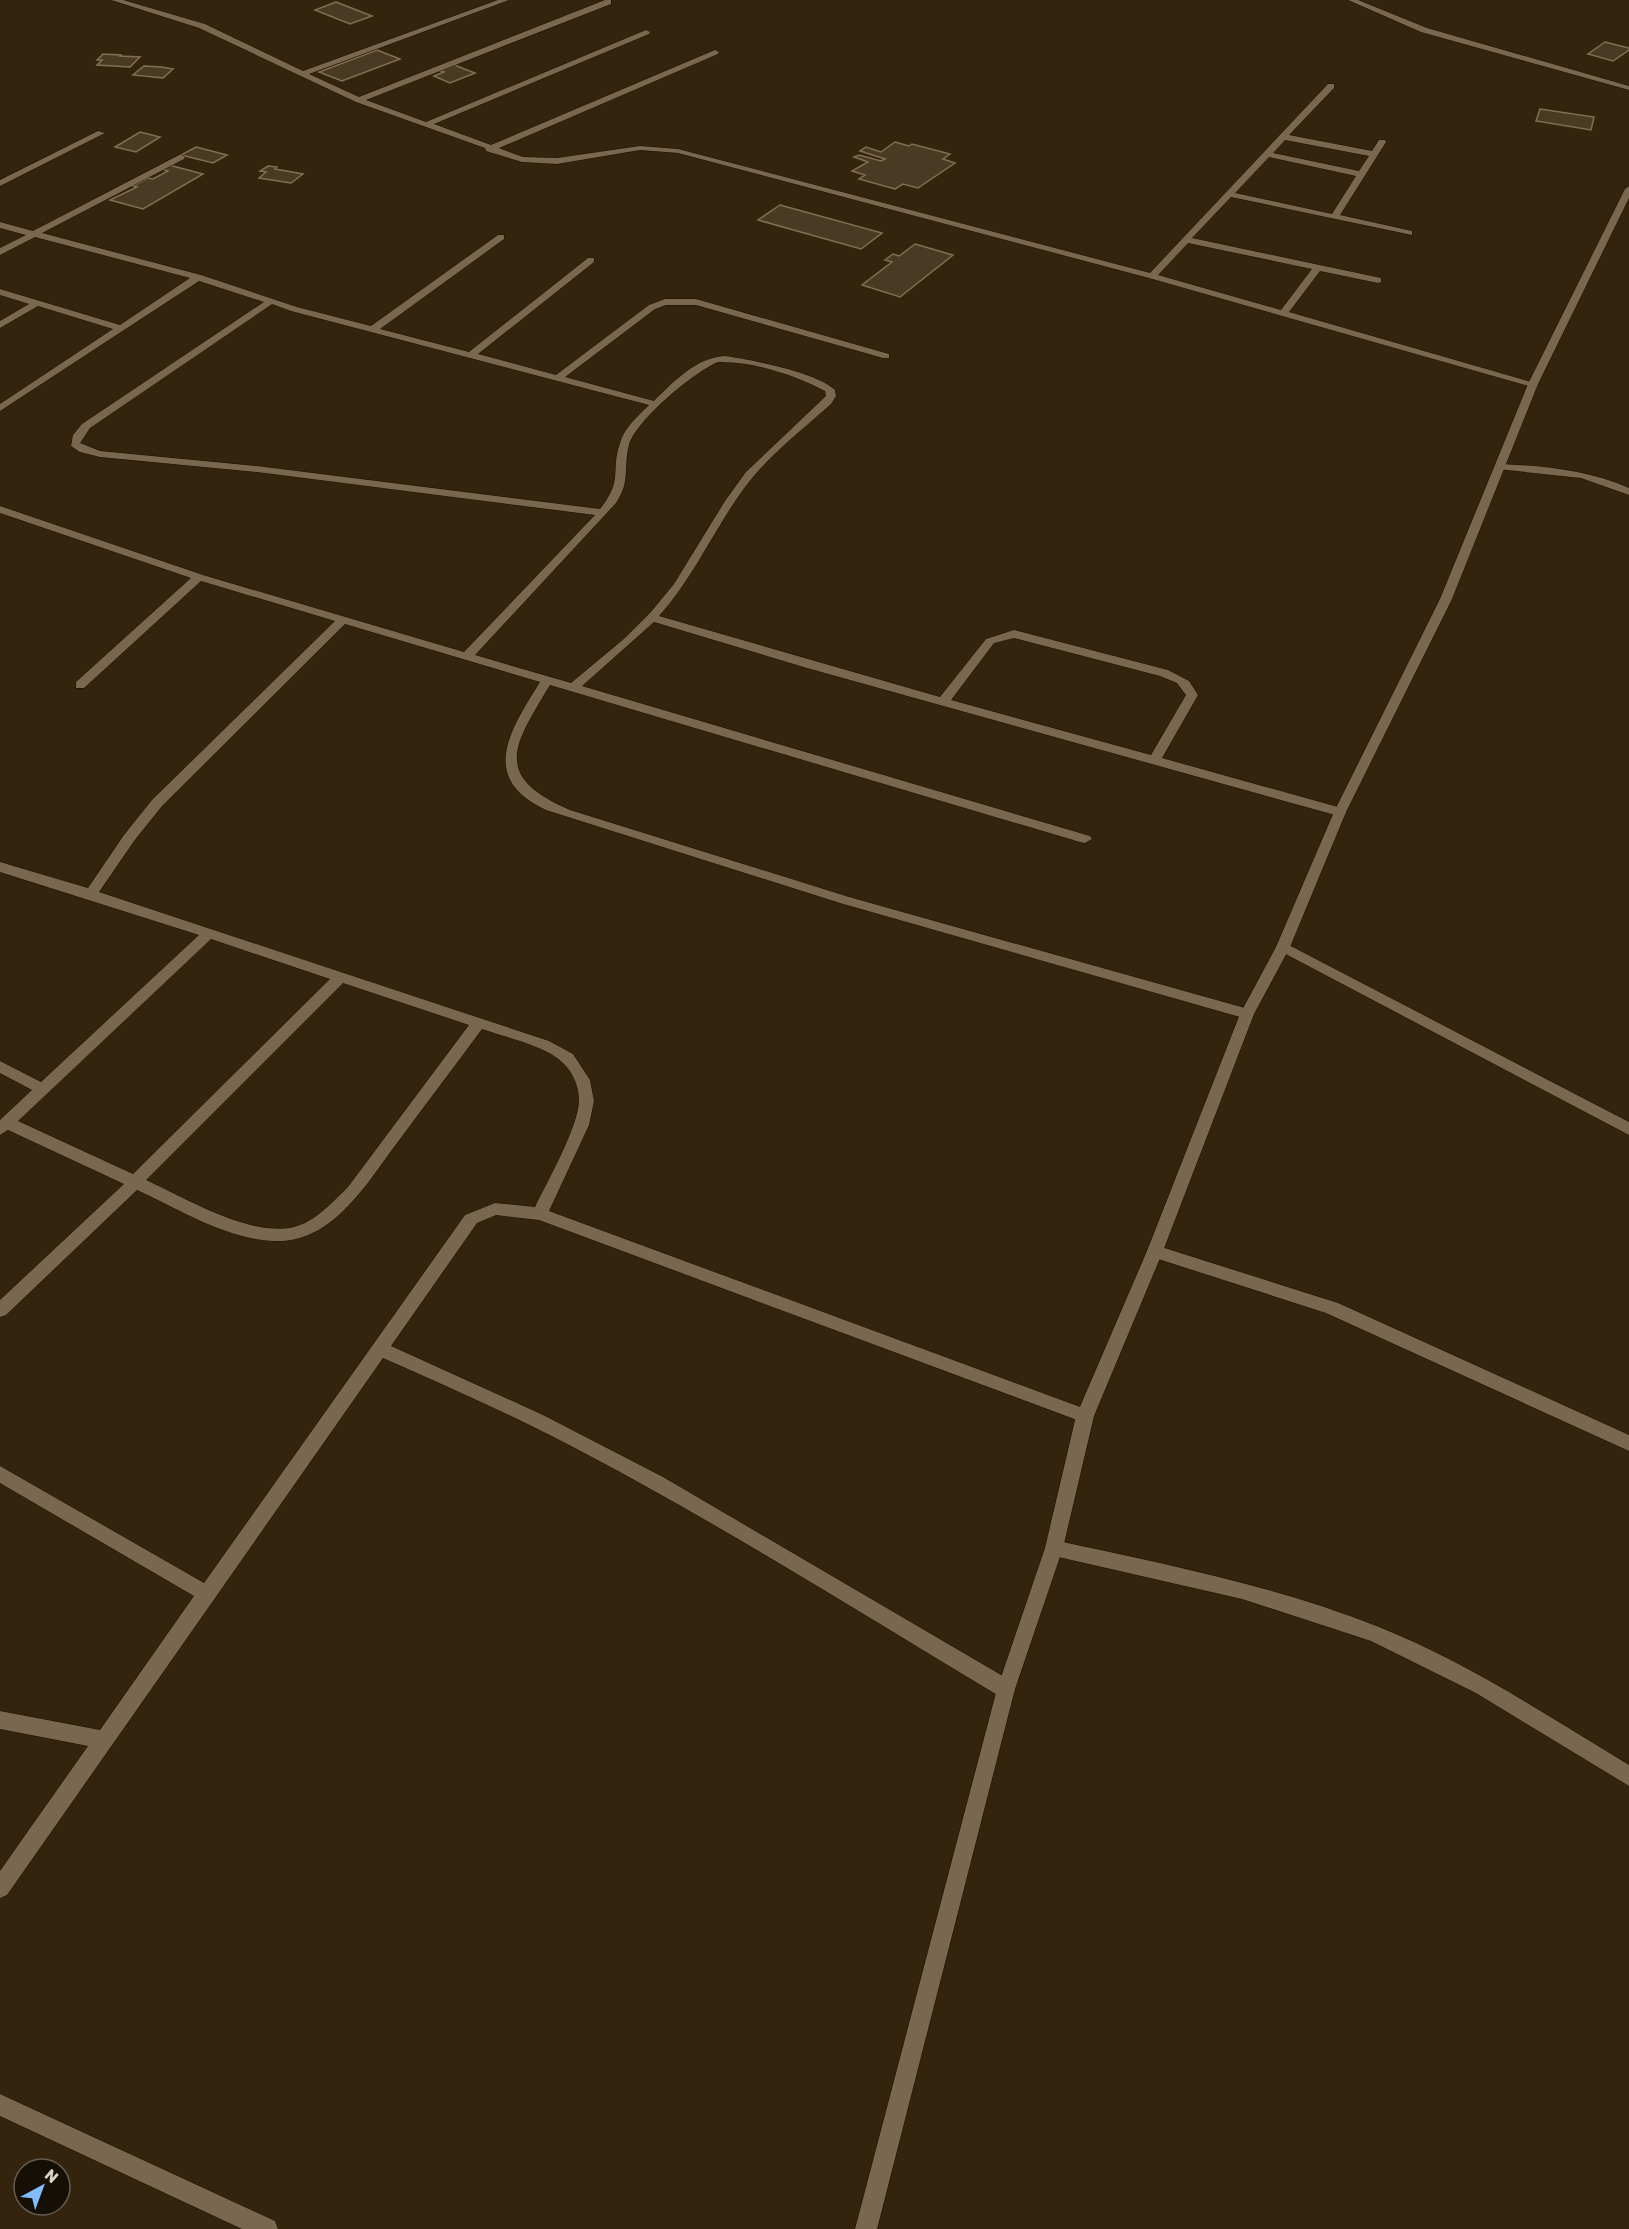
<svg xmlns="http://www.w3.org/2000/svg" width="1629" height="2229" font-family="Rubik,sans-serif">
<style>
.building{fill:#4b3a23;stroke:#816e56;stroke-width:1.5}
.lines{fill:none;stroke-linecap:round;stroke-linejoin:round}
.minor-casing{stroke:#1b0d00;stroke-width:1}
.tertiary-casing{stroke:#1b0d00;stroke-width:1}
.minor{fill:#79674f;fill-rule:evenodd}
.tertiary{fill:#79674f;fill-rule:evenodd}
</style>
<rect width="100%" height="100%" fill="#34240d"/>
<path class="building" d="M336 2 372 16 350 24 315 10Z
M1605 42 1629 48V50L1613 61 1588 54Z
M377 50 400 59 342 81 319 72Z
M103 54 121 55 120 56 140 57 130 67 97 65 102 60H97Z
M454 65 475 73 450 83 434 76 444 72 440 71Z
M144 66 161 67 173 69 163 78 133 75Z
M1540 109 1594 117 1591 130 1536 121Z
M140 132 160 137 136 152 115 147Z
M895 142 909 146 912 144 950 154 943 159 955 163 918 188 903 184 895 189 859 179 865 175 852 171 868 162 854 157 859 155 881 161 885 159 860 151 866 147 881 152Z
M196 147 227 155 213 163 181 155Z
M169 165 203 174 143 209 110 200 137 187 133 186 148 178 153 179 168 171 162 169Z
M268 166 277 167 275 169 303 174 291 183 259 178 266 172 260 171Z
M780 205 882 233 861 249 758 220Z
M915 244 953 255 900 297 862 285 892 262 885 260 893 254 899 256Z"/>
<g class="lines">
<g class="minor-casing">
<path id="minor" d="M111 0H123L205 24 303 71 498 0H509L309 74 359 97 605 0H611V4L366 100 426 122 646 30 650 32 649 34 434 124 491 145 715 50 719 52 718 54 499 148 523 157 557 158 640 146 678 149 1150 273 1328 84H1334V88L1289 135 1372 151 1379 140H1385L1386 142 1340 215 1412 231V235L1231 197 1192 238 1381 278V282L1378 283 1320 271 1289 312 1538 384 1529 386 1149 278 678 153 640 150 557 164 522 162 486 151 485 148 356 102 199 28ZM1285 140 1369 156 1359 171 1273 153ZM1269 157 1356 176 1332 214 1235 193ZM1188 243 1312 269 1281 310 1158 275Z
M1348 0H1358L1427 28 1629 86V90L1421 32Z
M98 131 105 133 0 186V180Z
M181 154 185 157 184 159 42 233 201 275 297 307 371 326 498 235H504V239L380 329 469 352 588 258H594V262L478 354 556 375 649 305 665 299H696L889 354V358H883L696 305H666L655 309 565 377 654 401C673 382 697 357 725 356 752 360 816 372 835 390L836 396 831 404C801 431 769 455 745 487 714 529 694 577 659 616L940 697 986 639 1014 630 1168 670 1189 681 1198 695 1162 758 1345 809 1346 812 1345 815H1335L807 668 654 622 582 686 1090 836 1092 839 1085 843 1080 842 550 685C514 745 491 776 570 810L849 897 1252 1010 1254 1014 1247 1019 840 903 546 810C477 778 511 729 540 682L345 624 162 806 134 841 99 892 549 1041 573 1054 590 1080 594 1101 589 1125 549 1211 1091 1411 1094 1416 1091 1421 1085 1423 539 1220 496 1215 477 1223 391 1346 543 1415 663 1477 1013 1682 1015 1689 1013 1696 1006 1698 999 1696C864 1615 731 1531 592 1457 524 1420 453 1389 383 1358L7 1895 0 1898V1871L88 1746 0 1729V1711L100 1730 194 1596 0 1483V1466L204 1583 465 1215 495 1203 535 1207C547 1182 579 1126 579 1100 579 1087 573 1072 563 1063 547 1046 504 1037 482 1029 454 1067 425 1105 397 1143 376 1171 357 1202 329 1223 316 1233 299 1240 283 1241 232 1243 181 1210 137 1190L6 1315 0 1317V1300L124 1184 8 1130 0 1135V1120L32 1090 0 1073V1061L41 1082 199 935 0 872V862L88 888 124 835 152 800 335 621 201 581 84 688H76V682L191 578 0 513V506L203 575 464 652 595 515 257 472 100 457 80 452 71 446 73 435 82 424 264 302 199 281 0 411V404L113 329 38 306 0 328V321L29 304 0 295V289L120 325 190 278 35 237 0 255V248L26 235 0 228V222L33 231ZM272 304 291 311 649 405C638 416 624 428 620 443 610 472 624 479 600 509L257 466 100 451 80 443 90 428ZM718 362C752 361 795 375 825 391L826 396 746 472 725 501 674 584 651 612 625 638 571 683 475 655 616 503C631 481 623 467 629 445 636 420 694 372 718 362ZM1014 638 1160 676 1177 683 1186 695 1151 755 951 700 994 643ZM211 939 330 979 133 1174 18 1121ZM343 983 469 1025 348 1187C335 1200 322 1214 305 1223 262 1245 186 1198 146 1180Z
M1501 464C1545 466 1588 470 1629 488V495L1581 478 1497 469 1496 467Z
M1283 942 1629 1122V1135L1278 950 1276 947Z
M1155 1245 1338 1303 1629 1435V1451L1326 1313 1149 1256 1147 1251 1149 1246Z
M1054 1540C1163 1564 1274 1585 1379 1627 1467 1662 1548 1716 1629 1765V1786L1476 1693 1371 1641 1242 1599 1054 1556 1048 1554 1045 1548 1048 1542Z
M0 2094 275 2221 278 2229H242L0 2116Z"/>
</g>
<g class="tertiary-casing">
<path id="tertiary" d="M1629 186V198L1538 384 1452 599 1346 812 1290 947 1254 1014 1163 1251 1094 1416 1063 1548 1015 1689 877 2229H855L997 1689 1045 1548 1076 1416 1147 1251 1240 1014 1276 947 1334 812 1440 599 1528 384 1625 189Z"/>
</g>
<use href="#minor" class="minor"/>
<use href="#tertiary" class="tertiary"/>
</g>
<g transform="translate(42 2187) rotate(41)"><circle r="28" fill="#160f06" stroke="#655d52" stroke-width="1.5"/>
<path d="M0-4.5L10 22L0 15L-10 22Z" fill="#82bcfa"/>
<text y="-9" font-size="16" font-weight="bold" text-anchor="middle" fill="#dcd2c5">N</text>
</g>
</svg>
